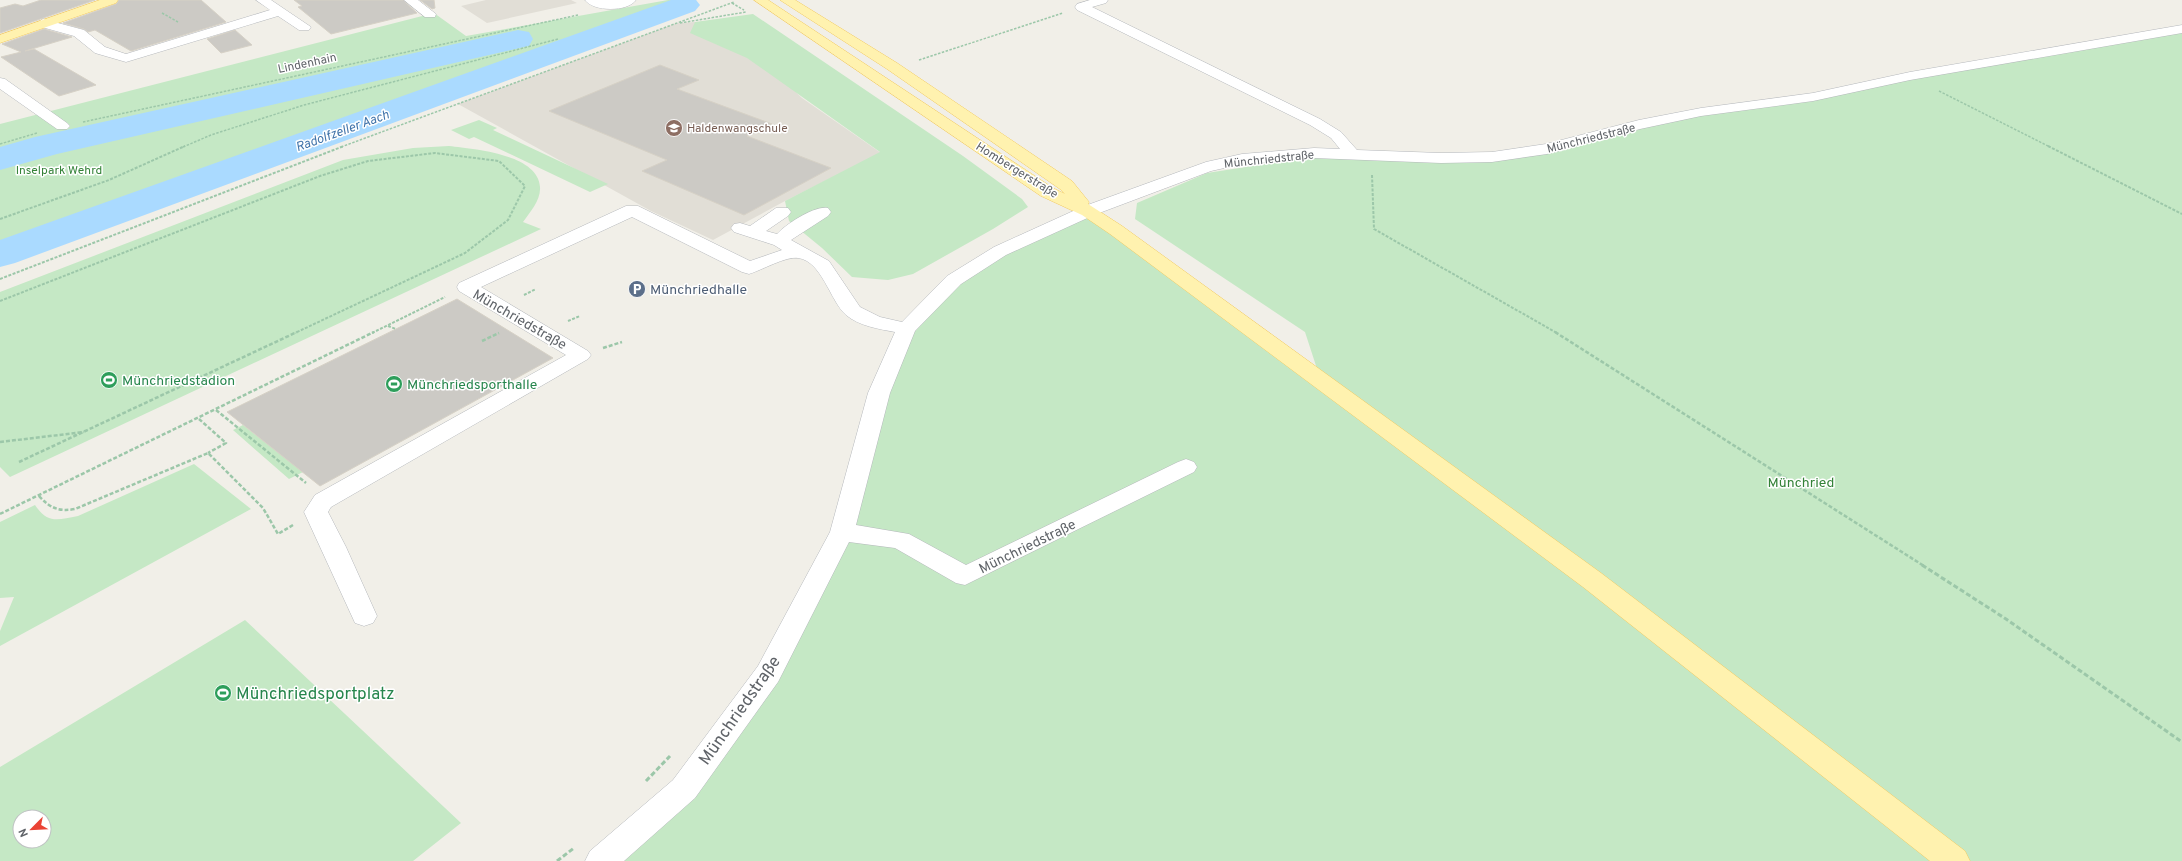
<svg xmlns="http://www.w3.org/2000/svg" width="2182" height="861" font-family="Overpass,sans-serif">
<style>
.education{fill:#e1ded6}
.green{fill:#c5e8c5;fill-rule:evenodd}
.lines{fill:none;stroke-linecap:round;stroke-linejoin:round}
.river{fill:#aadaff;fill-rule:evenodd}
.building{fill:#cccac5;stroke:#d6d1c6}
.minor-casing{stroke:#b5b8bc;stroke-width:1}
.major-casing{stroke:#f2c960;stroke-width:1}
.path-far3{stroke:#9cc7a9;stroke-width:1.5;stroke-dasharray:2.5 1.5;stroke-linecap:butt}
.path-far2{stroke:#9cc7a9;stroke-width:2;stroke-dasharray:3 1.5;stroke-linecap:butt}
.path-far1{stroke:#9cc7a9;stroke-width:2.5;stroke-dasharray:4 2;stroke-linecap:butt}
.path{stroke:#9cc7a9;stroke-width:3;stroke-dasharray:5 2.5;stroke-linecap:butt}
.minor{fill:#fff;fill-rule:evenodd}
.major{fill:#fff2af;fill-rule:evenodd}
.labels{text-anchor:middle;stroke-width:3;stroke-linejoin:round;paint-order:stroke}
.far-street-label{font-size:12px;fill:#5f6368;stroke:#fff}
.far-education-label{font-size:12px;fill:#785e54;stroke:#fff;text-anchor:start}
.far-park-label{font-size:12px;fill:#348238;stroke:#fff}
.far-water-label{font-size:13px;font-style:italic;fill:#4174aa;stroke:#fff}
.service-label{font-size:14px;fill:#4e5e75;stroke:#fff;text-anchor:start}
.street-label{font-size:14px;fill:#5f6368;stroke:#fff}
.leisure-label{font-size:14px;fill:#27864d;stroke:#fff;text-anchor:start}
.park-label{font-size:14px;fill:#348238;stroke:#fff}
.near-leisure-label{font-size:17px;fill:#27864d;stroke:#fff;text-anchor:start}
.near-street-label{font-size:17px;fill:#5f6368;stroke:#fff}
</style>
<rect width="100%" height="100%" fill="#f1efe8"/>
<path class="education" d="M486 0H571L577 3 487 23 461 6Z
M695 22 748 46 802 98 881 153 785 201 713 240 651 211 458 104 677 23Z"/>
<path class="green" d="M668 0H697L0 254V124L434 13 466 36Z
M753 14 963 156 1022 199 1028 207 993 229 913 274 888 280 852 277 822 248 789 221 785 201 880 152 747 58 690 33 695 22Z
M2182 31V861H601L684 789 842 532 906 329 954 280 1088 211 1320 378 1305 332 1135 219 1137 203 1207 173 1312 157 1494 158 1704 113Z
M479 120 497 128 493 130 608 184 590 192 474 137 469 139 451 130Z
M449 146C474 149 538 154 540 187 541 200 530 212 523 222L541 229 10 477 0 467V292L343 160 413 148Z
M243 425 303 472 289 479 233 430Z
M194 464 251 509 0 646V631L14 597 0 598V522L35 505C48 524 57 520 78 516Z
M245 620 461 823 413 861H0V767ZM20 817H44V841H20Z"/>
<g class="lines">
<path class="river" d="M671 0H696L700 5 695 11 15 263 0 267V240Z
M518 30 529 32 533 39 529 46 57 154 0 170V147L35 137Z"/>
</g>
<path class="building" d="M41 0H95L0 33V8L15 4 23 6Z
M119 0H201L226 22 131 51 95 30 88 32 84 29 63 23 116 4Z
M294 0H403L417 13 331 34 298 7 302 6Z
M420 0H434L435 8 432 9Z
M44 29 72 37 25 51 34 49 96 85 59 96 1 57 21 52 2 44Z
M235 30 252 45 221 53 207 39Z
M660 65 699 80 677 89 772 124 747 136 831 168 744 215 642 171 667 160 549 111Z
M457 299 553 358 320 486 227 412Z"/>
<g class="lines">
<g class="minor-casing">
<path id="minor" d="M256 0H271L311 27 309 30H299L278 16 126 62 95 53 74 36 38 26 37 23 43 19 84 30 105 47 126 54 270 10Z
M404 0H418L436 14 435 17H425Z
M585 0H636C628 12 593 12 585 0Z
M1090 0H1108L1106 3 1092 7 1320 119 1341 132 1357 150 1441 153 1492 152 1546 144 1639 120 1701 108 1813 93 1910 72 2182 25V33L1910 80 1813 101 1701 116 1640 129 1547 154 1492 162 1441 163 1314 158 1242 164 1211 171 1094 215 1006 255 961 284 915 331 890 393 856 525 909 534 966 565 1178 462 1186 459 1194 462 1197 467 1194 472 965 585 956 583 895 548 849 542 778 682 695 798 624 861H585L590 851 673 780 758 666 830 532 868 393 895 332C879 329 859 326 846 315 830 301 822 261 798 258 786 256 762 270 749 274L742 272 632 217 481 287 588 351 591 355 588 359 331 507 328 512 346 547 377 616 373 623 364 626 355 623 304 512 315 495 566 355 459 291 457 287 459 283 626 206H638L750 261 782 250 774 245 734 232 731 228 734 224 740 223 750 226 776 208H788L791 212 788 216 766 231 777 234C786 224 815 205 828 208L831 212 828 216 791 240 829 261 860 307 880 317 902 322 947 276 994 247 1082 207 1206 162 1242 154 1314 148 1340 149 1331 138 1310 125 1077 10 1075 7 1077 4Z
M0 78 5 79 67 123 70 126 67 129H57L0 89Z"/>
</g>
<g class="major-casing">
<path id="major" d="M100 0H118L116 3 0 43V35Z
M754 0H768L1053 188 1065 194 1060 189 887 69 780 0H795L897 63 1072 181 1089 202 1088 204 1122 226 1601 573 1965 851 1970 861H1930L1583 587 1110 234 1082 215 1041 196Z"/>
</g>
<path class="path-far3" d="M732 3 744 10
M162 13 178 22
M680 23 746 12
M919 60 1063 13
M1939 91 2050 147
M83 122 578 15
M0 144 37 133
M183 147 211 135 304 105 558 39
M341 147 734 2"/>
<path class="path-far2" d="M2048 146 2182 214
M1372 175 1374 229 1557 333
M0 219 109 180 185 146
M0 279 344 146
M524 295 536 289
M0 301 320 176 368 161 435 153 499 161 525 186 508 220 465 253 295 333
M568 321 580 316
M388 326 396 329
M372 333 445 297"/>
<path class="path-far1" d="M1555 332 1924 566
M482 341 499 333
M603 348 622 342
M216 410 306 483
M199 419 226 443 208 453
M0 442 84 432
M19 462 297 332
M39 496C50 508 59 512 75 509L208 453 263 508 278 534 293 525
M0 514 374 332"/>
<path class="path" d="M1922 565 2006 619 2182 742
M646 781 670 756
M557 861 574 848"/>
<use href="#minor" class="minor"/>
<use href="#major" class="major"/>
</g>
<defs>
<g id="school-disc" transform="scale(0.9)"><circle r="9.5" fill="#8d6e63" stroke="#fff"/><path d="M0-5L7-2L0 1L-7-2ZM-4 1L0 2.5L4 1V4Q0 6-4 4Z" fill="#fff"/></g>
<g id="parking-disc" transform="scale(0.9)"><circle r="9.5" fill="#5c6f8a" stroke="#fff"/><path d="M-3.5-5.5H1a3.5 3.5 0 0 1 0 7H-1V5.5H-3.5ZM-1-3.4V-.6H.8a1.4 1.4 0 0 0 0-2.8Z" fill="#fff"/></g>
<g id="stadium-disc" transform="scale(0.9)"><circle r="9.5" fill="#2e9e5b" stroke="#fff"/><path d="M0-5a6.5 5 0 1 0 0 10a6.5 5 0 1 0 0-10ZM-3.5-1.8h7v3.6h-7Z" fill="#fff"/></g>
</defs>
<g fill-rule="evenodd">
<use href="#school-disc" x="674" y="128"/>
<use href="#parking-disc" x="637" y="289"/>
<use href="#stadium-disc" x="109" y="380"/>
<use href="#stadium-disc" x="394" y="384"/>
<use href="#stadium-disc" x="223" y="693"/>
</g>
<g class="labels">
<g class="far-street-label">
<text transform="translate(307 63) rotate(-12)" y="4">Lindenhain</text>
<text transform="translate(1591 138) rotate(-14)" y="4">Münchriedstraße</text>
<text transform="translate(1269 159) rotate(-6)" y="4">Münchriedstraße</text>
<text transform="translate(1017 170) rotate(32)" y="4">Hombergerstraße</text>
</g>
<g class="far-education-label">
<text x="687" y="132">Haldenwangschule</text>
</g>
<g class="far-park-label">
<text x="59" y="174">Inselpark Wehrd</text>
</g>
<g class="far-water-label">
<text transform="translate(342 130) rotate(-20)" y="5">Radolfzeller Aach</text>
</g>
<g class="service-label">
<text x="650" y="294">Münchriedhalle</text>
</g>
<g class="street-label">
<text transform="translate(520 319) rotate(30)" y="5">Münchriedstraße</text>
<text transform="translate(1027 546) rotate(-26)" y="5">Münchriedstraße</text>
</g>
<g class="leisure-label">
<text x="122" y="385">Münchriedstadion</text>
<text x="407" y="389">Münchriedsporthalle</text>
</g>
<g class="park-label">
<text x="1801" y="487">Münchried</text>
</g>
<g class="near-leisure-label">
<text x="236" y="699">Münchriedsportplatz</text>
</g>
<g class="near-street-label">
<text transform="translate(739 710) rotate(-55)" y="6">Münchriedstraße</text>
</g>
</g>
<g transform="translate(32 829) rotate(246)"><circle r="19" fill="#ffffff" stroke="#bfc1c3"/>
<path d="M0-3L7 15L0 10L-7 15Z" fill="#ea4335"/>
<text y="-6" font-size="11" font-weight="bold" text-anchor="middle" fill="#5f6368">N</text>
</g>
</svg>
